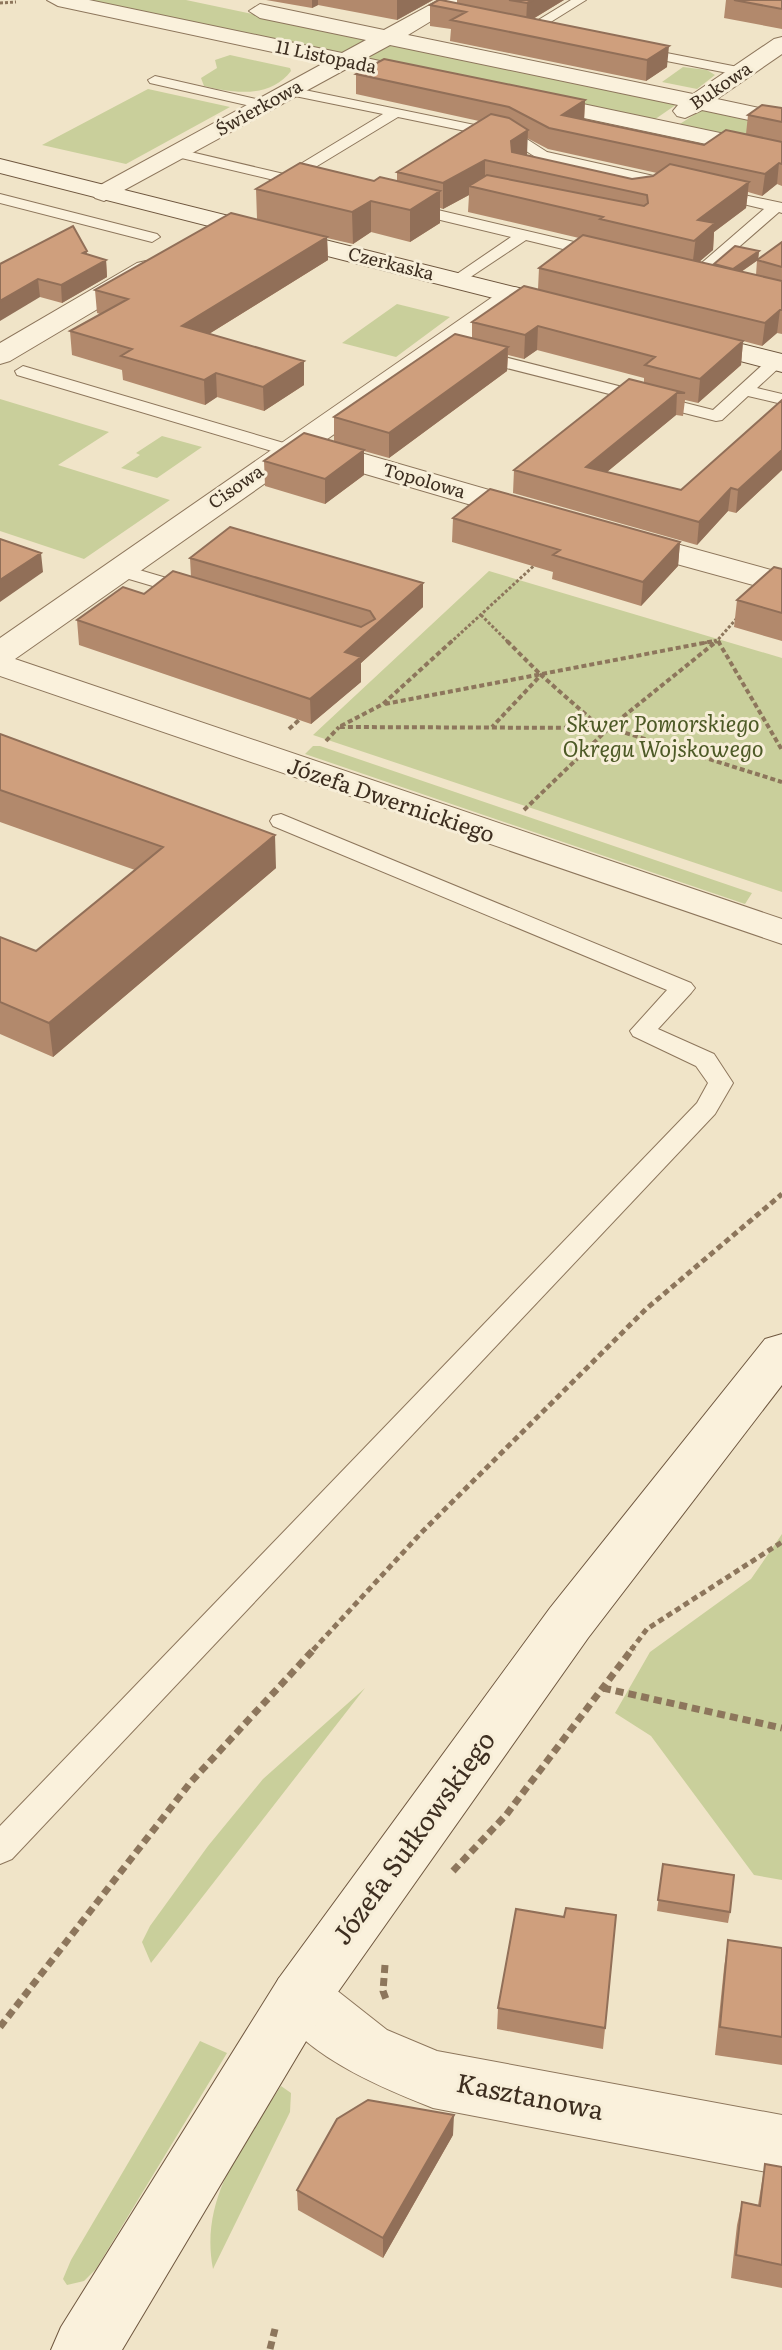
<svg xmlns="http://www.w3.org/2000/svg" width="782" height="2350" font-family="Literata,serif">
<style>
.green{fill:#c9cf9b}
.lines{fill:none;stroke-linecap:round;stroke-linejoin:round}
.lane-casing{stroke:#8d765c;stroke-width:2}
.street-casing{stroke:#8d765c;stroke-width:2}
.secondary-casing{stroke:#6f573f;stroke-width:2}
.path-far3{stroke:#8d765c;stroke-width:3;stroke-dasharray:3 2;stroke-linecap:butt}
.path-far2{stroke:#8d765c;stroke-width:4;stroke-dasharray:5 3;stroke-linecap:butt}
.path-far1{stroke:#8d765c;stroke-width:5;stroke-dasharray:6 4;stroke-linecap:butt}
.path{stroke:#8d765c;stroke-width:7;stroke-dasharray:8 5;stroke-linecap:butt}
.lane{fill:#faf1dc;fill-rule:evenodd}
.street{fill:#faf1dc;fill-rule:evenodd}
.secondary{fill:#faf1dc;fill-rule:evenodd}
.wall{fill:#b2896c;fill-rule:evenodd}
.shaded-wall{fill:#916f58}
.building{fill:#cf9f7d;stroke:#916f58;stroke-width:2}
.labels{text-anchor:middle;stroke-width:6;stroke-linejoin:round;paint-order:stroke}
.far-street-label{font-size:18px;fill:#3d2e20;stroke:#f7eed8}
.park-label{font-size:22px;font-style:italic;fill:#4d5a26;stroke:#f7eed8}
.street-label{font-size:22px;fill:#3d2e20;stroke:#f7eed8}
.near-street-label{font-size:26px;fill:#3d2e20;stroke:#f7eed8}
</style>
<rect width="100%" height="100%" fill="#f0e4c8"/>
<path class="green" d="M94 0H186L375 40 339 57 86 4Z
M392 43 680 102 651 122 359 61Z
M230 55 290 68 291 71C270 99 232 93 204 86L201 78 217 68 215 60Z
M683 67 707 70 715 75 697 89 662 82Z
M148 89 230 107 126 164 42 145Z
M705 108 782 124V150L675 127Z
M397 304 450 317 396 357 342 343Z
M0 399 109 432 58 465 170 500 84 559 0 531Z
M162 436 202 447 157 478 121 468 140 455 136 453Z
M489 571 782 658V892L313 735Z
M313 746H320L752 893 745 904 305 754Z
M782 1534V1880L754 1875 651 1736 615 1713 650 1652 751 1579Z
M365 1688 151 1963 142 1942 150 1926 208 1846 263 1779Z
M200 2041 227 2053 96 2269 84 2281 67 2285 63 2279 71 2260Z
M281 2086 291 2093 290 2112 213 2269C199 2198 244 2143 281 2086Z"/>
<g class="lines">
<g class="lane-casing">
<path id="lane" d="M571 0H586L541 28 551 30V36L529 34 522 30Z
M636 47 743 68 750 72 743 76 631 54 629 51Z
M155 76 269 102 271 105 264 109 150 83 148 80Z
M290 87 519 134 547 152 676 181 683 185 676 189 537 158 509 140 398 117 299 177 317 182 319 185 312 189 173 156 171 153 178 149 284 174 383 114 285 94V88Z
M715 189 782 203V213L779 212 701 280 695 282 687 277 689 274 764 209 710 196 708 193Z
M0 194 157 234 160 237 152 242 0 203Z
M408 203 604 249 612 254 604 259 526 240 457 286 449 281 451 278 511 237 403 211V205Z
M473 349 713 410 771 357H782V365L757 388 782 394V404L748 396 722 420 716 421 467 358 465 354Z
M23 366 294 446 297 450 288 455 282 454 17 375 15 371Z
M119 564 197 587 200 591 190 597 112 574 109 570 112 566Z
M281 814 691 983 695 988 691 993 658 1029 714 1054 733 1083 715 1114 12 1859 0 1864V1826L697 1103 708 1083 696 1066 633 1036 630 1031 667 990 273 826 270 821 273 816Z"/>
</g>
<g class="street-casing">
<path id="street" d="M47 0H89L342 53 366 40 260 18 249 11 260 4 384 30 439 0H466L408 35 693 94 774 39 782 37V54L717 99 782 113V127L702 110 685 118 677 116 673 111 678 105 390 45 366 58 435 73 439 78 435 83 427 85 348 68 104 201 95 198 91 193 95 188 324 63 58 6Z
M526 92 782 146V160L518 104 514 99 518 94Z
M146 261 155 263 159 269 155 275 10 361 0 364V343L137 263Z
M514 287 524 289 528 295 524 301 323 442 548 507 553 514 548 521 537 523 526 521 304 456 15 659 782 919V944L0 676V638L504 289Z
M622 529 782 573V593L611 546 606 539 611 532Z
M300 1970 321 1978 387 2030 437 2051 782 2115V2175L433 2108C379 2087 295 2052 270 1997L279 1978Z"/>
</g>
<g class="secondary-casing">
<path id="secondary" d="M0 159 578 303 582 309 578 315 568 317 0 173Z
M685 330 782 354V372L675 344 671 338 675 332Z
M782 1334V1385L588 1638 321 2016 122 2350H51L61 2327 279 1978 550 1608 765 1339Z"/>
</g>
<path class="path-far3" d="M0 3 16 2
M481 615 509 643
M450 643 538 562
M704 643 718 640 720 643
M715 643 738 617"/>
<path class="path-far2" d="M452 641 383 704 339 727 609 728 592 720 541 675 492 727
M507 641 541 675
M718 641 782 750
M385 704 714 641
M610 728 782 782
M289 729 299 720
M326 741 339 727
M524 810 609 728 717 641"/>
<path class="path-far1" d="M313 1650 422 1532 646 1309 782 1194
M631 1650 647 1629 782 1542"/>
<path class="path" d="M603 1688 782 1728
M453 1871 506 1815 633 1648
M385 1965 383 1991 386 1999
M0 2027 190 1783 315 1648
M270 2349 275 2329"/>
<use href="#lane" class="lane"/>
<use href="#street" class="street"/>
<use href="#secondary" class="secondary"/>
</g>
<path class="wall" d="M266 0H433L397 20 318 5 312 8Z
M457 0H564L533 19 667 67 646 81 450 41 451 29 430 26V5L457 3Z
M726 0H782V29L724 18Z
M356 74 585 100 584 120 704 145 746 134 748 115 782 108V106V186L777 184 762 196 748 192 746 208 714 232 713 250 699 262 714 265V264L759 251 758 260 741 272 756 275 757 260 782 242V334L777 333 762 346 743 341 741 365 698 403 685 400 683 416 676 415 607 472 681 490 782 400V470L736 513 728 511 697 545 513 493 514 470 644 383V378L537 350 524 359 508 355 507 371 389 458 364 451V475L325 504 265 486 264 461 334 442V417L472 338V322L538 289 539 268 579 238 468 212 469 195 443 209 440 208V223L410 242 371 232 353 244 327 238 328 260 209 334 304 361V385L264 411 217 397 205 405 123 380 122 370 72 355 70 331 100 314 97 313 95 290 257 219 256 189 374 181H397V172L479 121 356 94ZM527 138 548 149 657 173 653 176 632 179 526 155Z
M87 251V254L106 260 107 277 62 303 40 297 0 264Z
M453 518 680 542 678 566 641 606 552 579 553 572 452 542Z
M190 558 423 583V607L361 663V682L311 724 79 645 77 620 144 594 191 577Z
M782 569V641L734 627 737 600Z
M0 734 276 868 53 1057 0 1034V937L36 951 135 870 0 822Z
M663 1864 730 1912 728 1923 657 1911Z
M616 1915 603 2049 497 2029 498 2008 564 1917Z
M728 1940 782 1948V2065L715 2055 724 1968Z
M453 2135 383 2258 298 2210 297 2190Z
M765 2164 782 2167V2288L731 2278 737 2225 742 2202 758 2205Z"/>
<path class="shaded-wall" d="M312 0H318V5L312 8Z
M397 0H433L397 20Z
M533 0H564L526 23 527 3Z
M669 46 667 67 646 81 647 60Z
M585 100 584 121 562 115Z
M528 130 527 155 510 167 511 141Z
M485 160V186H469V195L443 209V183Z
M779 163 777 184 762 196 765 174Z
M749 182 746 208 714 232 713 250 692 268 698 220Z
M440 191V223L410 242V210Z
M371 201V232L353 244 352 212Z
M327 237 328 260 183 350 182 326Z
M759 251 758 260 732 278 733 269Z
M106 260 107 277 62 303 61 285Z
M38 279 40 297 0 321V301Z
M780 310 777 333 762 346 765 323Z
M538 326 537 350 524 359 525 335Z
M743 341 741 365 698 403 700 379Z
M508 347 507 371 389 458V433Z
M304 361V385L264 411 263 387Z
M216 373 217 397 205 405 204 380Z
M677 393 676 415 585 490 586 467Z
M364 450V475L325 504V479Z
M782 450V470L736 513 738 490Z
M731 488 728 511 697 545 699 522Z
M680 542 678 566 641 606 643 582Z
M41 553 43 572 0 602V580Z
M423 583V607L361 663V682L311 724 310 699 345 652Z
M275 835 276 868 53 1057 49 1023Z
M454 2115 453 2135 383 2258V2238Z"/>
<path class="building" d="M439 0H441L669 46 647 60 451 20 466 12 430 5Z
M509 0H533L527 3Z
M734 0H782V9Z
M384 59 585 100 562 115 704 145 726 130 782 142V164L779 163 765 174 549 128 509 107 356 74Z
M762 105 782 108V122L748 115Z
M491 114 509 118 528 130 511 141 512 152 632 179 653 176 670 164 749 182 698 220 715 223 694 241 600 219 603 217 469 186 487 175 644 206 648 203 647 195 485 160 443 183 397 172Z
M300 163 374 181 380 177 440 191 410 210 371 201 352 212 256 189Z
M231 213 327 237 182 326 304 361 263 387 216 373 204 380 121 356 132 349 70 331 128 299 95 290Z
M73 226 87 251 83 253 106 260 61 285 38 279 0 301V264Z
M583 235 782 281V310H780L765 323 539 268Z
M782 242V267L757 260Z
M735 246 759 251 733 269 714 264Z
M524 286 743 341 700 379 645 365 655 357 538 326 525 335 472 322Z
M455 334 508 347 389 433 334 417Z
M629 379 685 393H677L586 467 681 490 782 400V450L738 490 731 488 699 522 514 470Z
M304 433 364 450 325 479 264 461Z
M490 489 680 542 643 582 553 555 560 550 453 518Z
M230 527 423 583 345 652 361 657 310 699 77 620 123 587 144 594 173 571 361 627 375 619 370 611 190 558Z
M0 539 41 553 0 580Z
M774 567 782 569V613L737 600Z
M0 734 275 835 49 1023 0 1002V937L36 951 163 847 0 790Z
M663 1864 734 1875 730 1912 658 1900Z
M566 1908 616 1915 605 2028 498 2008 516 1909 564 1917Z
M728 1940 782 1948V2037L720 2027Z
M368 2100 454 2115 383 2238 297 2190 337 2119Z
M765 2164 782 2167V2265L736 2255 742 2202 760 2206Z"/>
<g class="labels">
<g class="far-street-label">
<text transform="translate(326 57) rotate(12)" y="6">11 Listopada</text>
<text transform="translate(721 86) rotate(-34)" y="6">Bukowa</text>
<text transform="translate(259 108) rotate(-29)" y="6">Świerkowa</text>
<text transform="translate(391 264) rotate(14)" y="6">Czerkaska</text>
<text transform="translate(424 481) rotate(16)" y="6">Topolowa</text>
<text transform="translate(236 487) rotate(-35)" y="6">Cisowa</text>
</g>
<g class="park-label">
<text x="663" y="732">Skwer Pomorskiego<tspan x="663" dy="25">Okręgu Wojskowego</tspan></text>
</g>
<g class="street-label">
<text transform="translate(391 800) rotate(19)" y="8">Józefa Dwernickiego</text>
</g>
<g class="near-street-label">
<text transform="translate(414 1838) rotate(-54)" y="9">Józefa Sułkowskiego</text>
<text transform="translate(530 2097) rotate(11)" y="9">Kasztanowa</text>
</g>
</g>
</svg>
